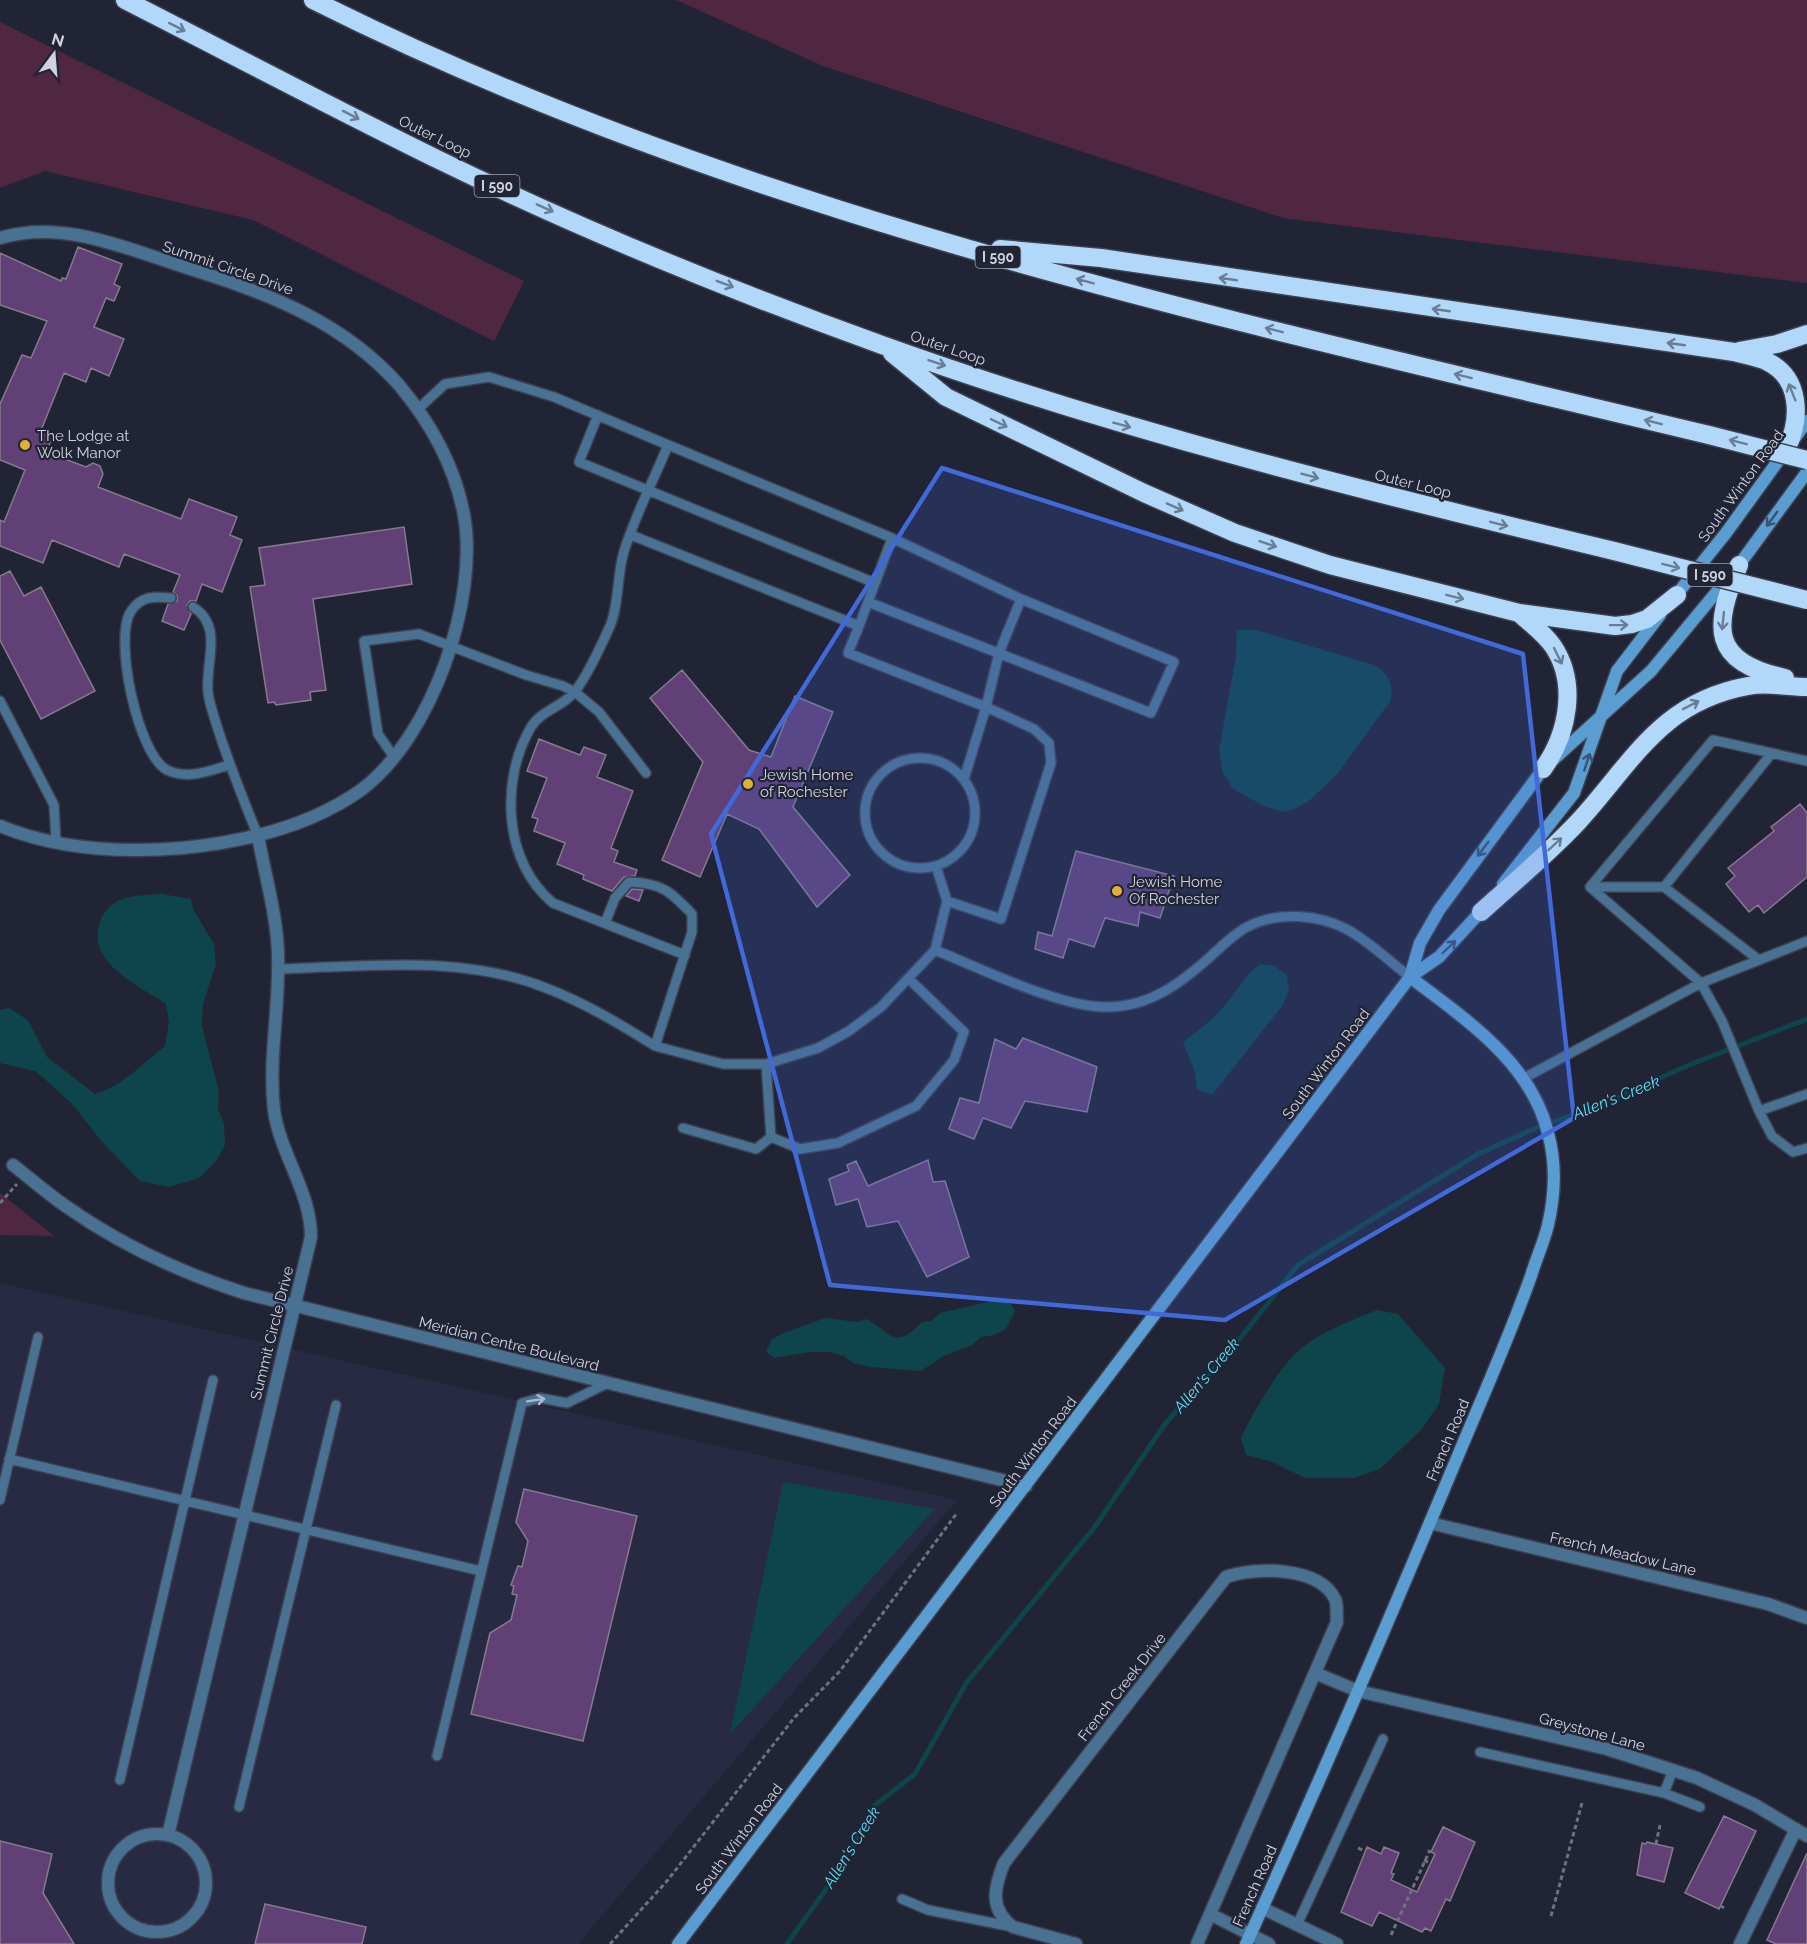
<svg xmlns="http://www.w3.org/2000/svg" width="1807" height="1944" font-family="Raleway,sans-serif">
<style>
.built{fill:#272a42}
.green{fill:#502740}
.water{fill:#0e444c}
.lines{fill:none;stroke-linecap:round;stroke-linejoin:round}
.stream{stroke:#0e444c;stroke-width:5}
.building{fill:#604075;stroke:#867a8f;stroke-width:1.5}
.lane-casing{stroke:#3d4050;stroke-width:12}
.street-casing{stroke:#3d4050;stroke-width:15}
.secondary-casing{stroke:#3d4050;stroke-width:15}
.highway-casing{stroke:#3d4050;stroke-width:21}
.path{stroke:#6e7180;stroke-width:3;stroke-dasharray:4.5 3;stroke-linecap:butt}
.lane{stroke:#497292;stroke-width:9}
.street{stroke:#497292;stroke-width:12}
.secondary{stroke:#5a9dd1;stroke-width:12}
.highway{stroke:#b1d8f8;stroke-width:18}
.highway-bridge-casing{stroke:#3d4050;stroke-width:21;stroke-linecap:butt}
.highway-bridge{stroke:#b1d8f8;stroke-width:18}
.oneway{stroke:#697e96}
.oneway2{stroke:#385473}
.oneway3{stroke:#aebbcc}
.marked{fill:#4169d9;fill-opacity:0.2;stroke:#4169d9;stroke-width:4.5;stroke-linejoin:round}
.poi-dot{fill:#e2af34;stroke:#212435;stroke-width:2}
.labels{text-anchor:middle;stroke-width:4.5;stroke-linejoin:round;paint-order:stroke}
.shield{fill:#212435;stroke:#9c9eac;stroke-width:1.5}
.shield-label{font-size:14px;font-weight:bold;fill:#d0d3df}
.street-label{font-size:15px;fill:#d0d3df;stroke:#212435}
.poi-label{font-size:15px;fill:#d0d3df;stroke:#212435;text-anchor:start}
.water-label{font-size:16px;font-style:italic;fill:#5ae5fb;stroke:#212435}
</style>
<rect width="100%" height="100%" fill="#212435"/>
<path class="built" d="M0 1283 957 1500 578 1944H0Z"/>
<path class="green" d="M676 0H1807V283L1283 218 823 66Z
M0 22 524 281 494 341 253 220 45 171 0 188Z
M0 1193 54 1236 0 1235Z"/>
<path class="water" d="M1237 630H1256L1374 665C1389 675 1393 682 1391 700L1338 773 1310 800 1297 808 1283 812 1264 806 1233 789 1222 771 1219 750 1236 657Z
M162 894 191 899 193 909 214 944 216 964 203 1004 202 1026 219 1092 218 1109 224 1124 225 1145 217 1160 199 1178 169 1187 140 1181 102 1142 74 1106 54 1087 35 1071 0 1063V1010L9 1008 28 1020 47 1057 95 1094C124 1085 142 1064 165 1046L169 1022 166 1004C138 985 85 962 100 922 110 894 136 896 162 894Z
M1260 964 1275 966 1287 976 1289 991 1282 1006 1212 1095 1197 1089 1195 1072 1183 1042C1198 1031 1214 1019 1226 1004 1238 990 1244 975 1260 964Z
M995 1300 1010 1303 1015 1311 1006 1329 994 1335 981 1337 972 1345 944 1356 921 1371 870 1367 853 1363 844 1356 829 1352H810L774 1358 766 1352 771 1340 781 1334 825 1318 858 1322 866 1319C893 1333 893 1351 922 1322L931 1321 940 1313Z
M1377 1310 1398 1314 1445 1368 1439 1404 1420 1431 1380 1469 1354 1478H1305L1272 1462 1246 1455 1241 1438C1250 1417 1280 1367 1296 1353 1316 1334 1352 1320 1377 1310Z
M783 1482 935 1509 730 1734Z"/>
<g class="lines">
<path class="stream" d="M787 1944 841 1868 874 1806 915 1774 967 1682 1094 1528 1165 1424 1235 1345 1298 1265 1478 1154 1536 1128 1596 1107 1689 1065 1807 1019"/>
</g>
<path class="building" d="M78 247 122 264 114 284 120 287 114 301 106 298 94 327 124 339 109 376 91 368 86 382 64 373 40 433 52 438 46 452 86 467 93 463 100 466 103 474 98 487 181 519 189 499 237 517 230 535 242 540 222 592 202 584 196 601H190L187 605 191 614 184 630 162 621 168 604 177 601V596L173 592 180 575 124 554 119 567 52 540 43 563 0 546V520L4 522 25 470 0 460V404L22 355 31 358 47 321 0 305V253L61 281 62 278 66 279Z
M404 527 412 584 313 599 326 690 310 692 311 700 276 705 274 702 268 703 250 587 265 585 259 548Z
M10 571 24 596 41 587 95 691 41 719 0 640V576Z
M682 670 749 750 771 757 795 696 833 712 793 807 850 875 817 907 759 829 727 814 700 877 662 860 703 762 650 698Z
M539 739 580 755 584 747 606 755 597 777 633 791 611 848 618 851 614 862 637 870 635 876 624 877 612 891 583 879 584 875 557 864 565 843 534 831 538 819 532 817 547 778 527 771Z
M1800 804 1807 813V877L1764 913 1758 905 1749 912 1726 884 1735 876 1728 868 1774 831 1771 827Z
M1076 851 1174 876 1160 918 1140 912 1138 926 1105 918 1094 947 1069 939 1063 958 1035 949 1038 932 1052 936Z
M632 889 643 890 639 901 626 896Z
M1023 1038 1097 1067 1087 1112 1025 1101 1011 1128 983 1118 974 1139 949 1129 960 1098 979 1103 995 1039 1016 1049Z
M928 1160 933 1182 945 1181 969 1257 927 1277 898 1221 867 1227 858 1199 836 1205 829 1179 849 1171 847 1165 856 1161 868 1186Z
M524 1489 637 1516 583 1741 471 1714 490 1633 511 1620 517 1595 512 1594 514 1586 511 1585 518 1566 522 1567 528 1541 516 1522Z
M1724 1816 1756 1831 1719 1909 1685 1893Z
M1443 1827 1475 1842 1450 1901 1446 1899 1431 1931 1425 1928 1422 1932 1379 1912 1372 1926 1341 1912 1367 1847 1381 1854 1384 1847 1399 1853 1391 1873 1394 1874 1391 1880 1417 1892 1435 1854 1431 1852Z
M0 1841 52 1854 43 1893 74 1944H0Z
M1647 1842 1673 1848 1664 1882 1637 1875 1642 1843 1646 1844Z
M1807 1853V1944H1776L1767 1940Z
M265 1904 366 1927 362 1944H255Z"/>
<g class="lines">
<g class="lane-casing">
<path id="lane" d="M417 410 445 384 489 377 554 397 668 445C654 480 633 519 623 555 617 577 619 605 610 626 601 646 589 673 576 690 565 706 541 710 531 727 500 780 503 862 553 903L685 955
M598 415 579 462 875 583
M631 535 859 626 868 602 1151 713 1174 662 1021 599 892 538 666 444
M171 598C154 596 141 596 131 611 113 638 138 755 167 770 188 780 209 771 229 765
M868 602 892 538
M193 607C224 626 205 662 208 692 209 702 213 713 216 723 228 762 243 799 258 836
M859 626 848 653 986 707 964 779
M0 701 54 805 56 841
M394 757 378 734 364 641 419 634 526 675 563 686 575 692 599 712 646 773
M865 813a55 55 0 1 1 110 0a55 55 0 1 1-110 0Z
M1807 761 1713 740 1590 887 1701 983 1722 1021 1759 1111 1807 1094
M1590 887H1664
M947 901 1001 919 1051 763 1049 743 1034 729 986 707 999 653 1021 599
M935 950C980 968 1061 1008 1107 1007 1150 1007 1181 983 1211 956 1222 946 1234 934 1247 927 1277 911 1319 914 1348 930 1370 942 1390 962 1410 977
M1759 960 1664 887 1772 753
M278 969C366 967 462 954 546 988 585 1003 620 1024 655 1046L692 932V914C670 891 662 883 629 882L615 898 605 923
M655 1046 723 1064H766L818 1048 849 1031 881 1007 935 950 947 901 936 866
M766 1064 771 1137 800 1149 838 1143 916 1106 954 1060 964 1032 909 979
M1524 1078 1701 983 1807 941
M1759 1111 1772 1136 1793 1152 1807 1148
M683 1128 756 1149 771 1137
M9 1459 481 1571
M0 1500 38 1337
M1480 1752 1664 1793 1673 1770
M437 1756 522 1403 540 1398 567 1403 608 1383
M120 1780 213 1380
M1664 1793 1700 1807
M239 1807 336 1405
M902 1899 928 1910 1013 1927
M1297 1925 1383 1739"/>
</g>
<g class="street-casing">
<path id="street" d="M0 238C66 218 134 252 197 271 273 295 345 324 399 385 430 422 455 467 464 515 479 600 432 737 361 790 309 827 244 842 182 848 122 853 56 849 0 826
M13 1165C31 1179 48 1194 67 1207 121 1245 182 1273 244 1293L1026 1486
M1430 1523 1768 1604 1807 1618
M1315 1673 1358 1691 1607 1749 1697 1778 1755 1805 1807 1836
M108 1883a49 49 0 1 1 98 0a49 49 0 1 1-98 0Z
M168 1835 311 1237C311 1192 280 1154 274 1110 268 1058 280 1007 278 954 277 916 265 875 258 836
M1262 1908 1337 1944
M1210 1914 1269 1944
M1076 1944 1013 1927C989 1909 994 1888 1004 1863L1226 1577C1255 1567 1319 1566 1335 1599 1338 1605 1336 1615 1337 1622L1197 1944
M1740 1944 1796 1829"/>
</g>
<g class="secondary-casing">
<path id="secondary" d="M1673 599 1726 533 1807 421
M1503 884 1574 793 1617 671 1660 615
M1410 977 1420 943 1439 910 1543 769 1651 671 1739 565 1807 472
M678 1944 1410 977 1439 957 1485 907
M1246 1944C1319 1783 1389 1621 1457 1458 1482 1398 1509 1338 1531 1276 1536 1259 1544 1242 1548 1225 1555 1195 1556 1162 1548 1133 1531 1062 1465 1019 1410 977"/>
</g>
<g class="highway-casing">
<path id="highway" d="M125 0C229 53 333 108 439 160 582 230 732 291 882 345 1121 431 1367 492 1614 551
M313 0C751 220 1236 321 1709 435
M1000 249 1101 258 1734 352C1744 355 1756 357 1766 361 1801 377 1801 418 1787 448
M1739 351 1777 344 1807 334
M892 353 946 397 1144 493 1235 533 1330 565 1519 613 1615 626 1632 624 1647 619 1677 595
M1739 565C1713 627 1710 662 1785 678
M1519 613C1530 623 1544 633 1553 646 1578 683 1568 734 1543 769
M1481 912C1514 882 1548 854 1578 822 1633 762 1660 702 1748 686 1766 682 1788 687 1807 687"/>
</g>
<path class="path" d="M0 1203 17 1184
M1656 1844 1660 1825
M1358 1848 1365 1851
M1424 1860 1431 1864
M1720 1906 1725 1908
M1551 1916 1582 1803
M1391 1935 1430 1850
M610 1944 667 1881 794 1718 840 1671 957 1513"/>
<use href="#lane" class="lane"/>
<use href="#street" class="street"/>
<use href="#secondary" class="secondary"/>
<use href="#highway" class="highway"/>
<g class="highway-bridge-casing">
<path id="highway-bridge" d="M1709 435 1807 460
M1614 551 1807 600"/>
</g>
<use href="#highway-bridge" class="highway-bridge"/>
</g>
<defs><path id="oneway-shaft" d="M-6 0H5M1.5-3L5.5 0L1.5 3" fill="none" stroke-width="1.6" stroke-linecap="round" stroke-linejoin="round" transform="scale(1.5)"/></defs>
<g class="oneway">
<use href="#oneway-shaft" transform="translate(177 27) rotate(27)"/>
<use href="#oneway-shaft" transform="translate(351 115) rotate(27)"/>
<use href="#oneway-shaft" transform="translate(545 208) rotate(24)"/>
<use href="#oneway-shaft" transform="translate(1228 279) rotate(-172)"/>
<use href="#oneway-shaft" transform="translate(1085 281) rotate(-165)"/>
<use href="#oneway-shaft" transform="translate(725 284) rotate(21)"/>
<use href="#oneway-shaft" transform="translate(1441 310) rotate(-172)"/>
<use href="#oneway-shaft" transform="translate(1274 330) rotate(-166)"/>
<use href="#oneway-shaft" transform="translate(1676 344) rotate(-172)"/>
<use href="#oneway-shaft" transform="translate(937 363) rotate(19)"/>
<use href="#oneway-shaft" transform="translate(1463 376) rotate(-166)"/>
<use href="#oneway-shaft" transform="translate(1792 392) rotate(-112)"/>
<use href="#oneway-shaft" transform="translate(1653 422) rotate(-166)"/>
<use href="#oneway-shaft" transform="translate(999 423) rotate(26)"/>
<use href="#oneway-shaft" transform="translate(1122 425) rotate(15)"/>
<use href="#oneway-shaft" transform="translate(1738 442) rotate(-166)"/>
<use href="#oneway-shaft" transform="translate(1310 476) rotate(15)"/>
<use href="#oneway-shaft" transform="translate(1175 507) rotate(24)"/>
<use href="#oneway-shaft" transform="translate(1499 524) rotate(14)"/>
<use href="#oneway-shaft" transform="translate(1268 544) rotate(19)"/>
<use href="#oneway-shaft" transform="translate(1671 566) rotate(14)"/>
<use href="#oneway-shaft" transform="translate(1455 597) rotate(14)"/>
<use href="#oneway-shaft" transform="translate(1723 621) rotate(96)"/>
<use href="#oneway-shaft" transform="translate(1619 625) rotate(-1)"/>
<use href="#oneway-shaft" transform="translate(1558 656) rotate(64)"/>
<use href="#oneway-shaft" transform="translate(1691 705) rotate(-27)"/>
<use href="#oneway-shaft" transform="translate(1555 844) rotate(-43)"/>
</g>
<g class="oneway2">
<use href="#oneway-shaft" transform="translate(1772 519) rotate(126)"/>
<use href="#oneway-shaft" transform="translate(1587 762) rotate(-72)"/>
<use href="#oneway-shaft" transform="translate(1483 849) rotate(127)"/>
<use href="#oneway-shaft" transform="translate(1449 947) rotate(-44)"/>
</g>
<use class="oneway3" href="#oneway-shaft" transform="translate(536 1400) rotate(-9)"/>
<path class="marked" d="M942 468 1523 654 1574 1118 1225 1320 830 1285 711 834Z"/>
<g class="poi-dot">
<circle cx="25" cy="445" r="6"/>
<circle cx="748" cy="784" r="6"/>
<circle cx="1117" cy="891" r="6"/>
</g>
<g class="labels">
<g class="shield">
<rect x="474.5" y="175" width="45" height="22" rx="4.5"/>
<rect x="975.5" y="246" width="45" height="22" rx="4.5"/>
<rect x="1687.5" y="564" width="45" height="22" rx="4.5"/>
</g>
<g class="shield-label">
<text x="497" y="191">I 590</text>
<text x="998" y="262">I 590</text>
<text x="1710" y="580">I 590</text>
</g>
<g class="street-label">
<text transform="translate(435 137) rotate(26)" y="5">Outer Loop</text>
<text transform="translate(228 268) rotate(19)" y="5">Summit Circle Drive</text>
<text transform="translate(948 348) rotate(19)" y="5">Outer Loop</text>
<text transform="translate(1413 484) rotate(14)" y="5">Outer Loop</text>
<text transform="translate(1741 486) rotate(-54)" y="5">South Winton Road</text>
<text transform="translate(1326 1064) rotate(-53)" y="5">South Winton Road</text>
<text transform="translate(272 1333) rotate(-76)" y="5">Summit Circle Drive</text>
<text transform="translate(509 1344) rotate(14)" y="5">Meridian Centre Boulevard</text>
<text transform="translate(1448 1440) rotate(-67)" y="5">French Road</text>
<text transform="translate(1033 1452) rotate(-53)" y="5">South Winton Road</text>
<text transform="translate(1623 1554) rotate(13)" y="5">French Meadow Lane</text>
<text transform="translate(1122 1687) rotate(-52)" y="5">French Creek Drive</text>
<text transform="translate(1592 1732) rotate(15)" y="5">Greystone Lane</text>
<text transform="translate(739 1839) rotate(-53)" y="5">South Winton Road</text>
<text transform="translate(1255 1886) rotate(-66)" y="5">French Road</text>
</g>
<g class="poi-label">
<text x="37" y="441">The Lodge at<tspan x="37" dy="17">Wolk Manor</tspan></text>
<text x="760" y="780">Jewish Home<tspan x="760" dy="17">of Rochester</tspan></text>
<text x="1129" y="887">Jewish Home<tspan x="1129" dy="17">Of Rochester</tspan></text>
</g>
<g class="water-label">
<text transform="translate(1616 1097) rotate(-22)" y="6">Allen's Creek</text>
<text transform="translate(1206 1375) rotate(-50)" y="6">Allen's Creek</text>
<text transform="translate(851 1847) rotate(-58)" y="6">Allen's Creek</text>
</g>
</g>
<g transform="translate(54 54) rotate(16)" stroke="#212435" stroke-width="4.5" paint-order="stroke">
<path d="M0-4.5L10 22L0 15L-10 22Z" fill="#d0d3df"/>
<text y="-9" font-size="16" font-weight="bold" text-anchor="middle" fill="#d0d3df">N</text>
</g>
</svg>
